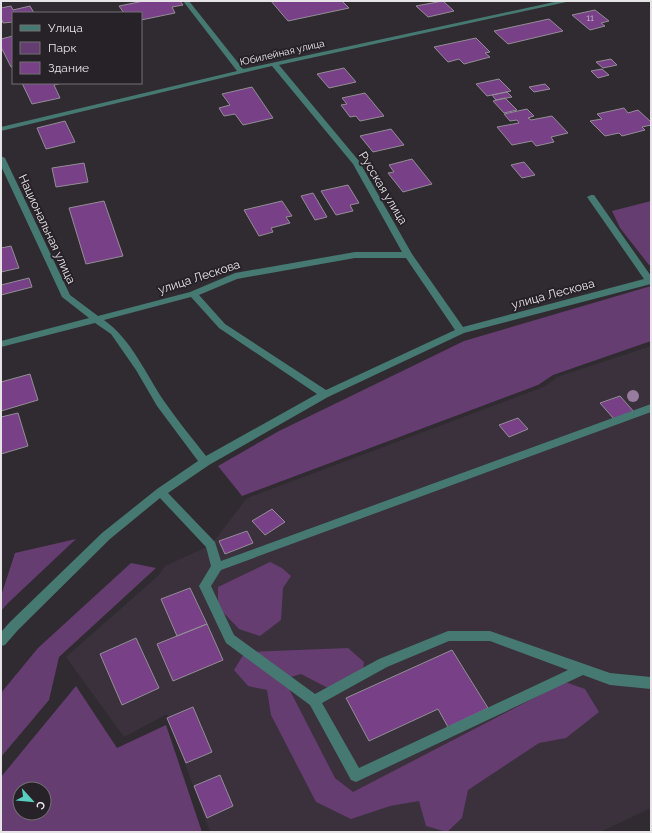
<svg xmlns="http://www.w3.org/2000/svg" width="652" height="833" font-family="Raleway,sans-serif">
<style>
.built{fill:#3a313c}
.green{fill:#653d70;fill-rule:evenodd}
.building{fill:#784087;stroke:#938e95}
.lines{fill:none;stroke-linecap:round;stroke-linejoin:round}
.minor{fill:#457971;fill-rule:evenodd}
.tree{fill:#977c9f}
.labels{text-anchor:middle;stroke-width:4;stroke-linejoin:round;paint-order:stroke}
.far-number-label{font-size:9px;fill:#cbbbd0}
.far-street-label{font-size:10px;fill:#e7e4e8;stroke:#262227}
.street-label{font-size:12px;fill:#e7e4e8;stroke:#262227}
</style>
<rect width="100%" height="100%" fill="#302b31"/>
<path class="built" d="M651 346V808L600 832H210L167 714 124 737 66 657 159 575 165 566 211 545 247 498 546 386 557 377Z"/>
<path class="green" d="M651 201V265H649L620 228 612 211Z
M651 286V341L553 375 538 385 242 496 218 466 279 431 464 341Z
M76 539 7 604 1 611V596L15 553Z
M270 562 282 568 291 576 283 588 281 620 260 636 239 629 218 607V587Z
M131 563 156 568 59 657 49 700 1 757V693L38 648Z
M348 648 364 662 362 679 328 688 301 674 284 679 335 778 353 792 565 682 585 689 599 712 566 738 539 743 468 790 462 818 447 832 426 826 419 801 390 806 351 819 316 802 271 715 267 690 248 686 234 670 245 652Z
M76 686 117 748 166 725 202 832H1V777ZM20 789H44V813H20Z"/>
<path class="building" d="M144 1H180L183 5 172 7 175 13 141 20V13H124L119 6Z
M271 1H342L349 8 288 21Z
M443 1 454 11 428 17 416 6Z
M11 6 13 10 30 6 34 13H13V22L3 23 1 18V8Z
M595 10 609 21 601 23 605 26 590 30 572 15Z
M549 19 563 31 508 44 494 31Z
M13 36V67H11L1 47V39Z
M476 38 490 52 485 53 490 57 464 64 459 59 448 62 434 47Z
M611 59 617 65 603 68 596 62Z
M344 68 356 82 329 88 317 74Z
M602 69 609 75 598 78 591 71Z
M499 79 511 91 487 96 476 84Z
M22 83H62L54 85 60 98 32 104Z
M545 84 550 89 534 92 529 87Z
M252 87 273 118 243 125 235 114 224 116 219 108 230 105 222 94Z
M507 92 512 97 496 100 492 95Z
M365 93 384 116 360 121 356 116 350 117 341 105 347 104 342 98Z
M505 98 517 110 504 113 493 101Z
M624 108 628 113 638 110 651 122V125L642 127 645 130 622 136 619 133 605 136 590 121 602 119 597 114Z
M527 109 534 116 528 118 531 120 552 116 568 133 551 137 554 142 536 146 532 141 512 145 497 127 519 123 517 120 510 121 504 114Z
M65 121 75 142 46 149 37 128Z
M391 129 404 145 373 152 360 136Z
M412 159 432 184 403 192 388 173 394 172 389 165Z
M524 162 535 175 522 178 511 165Z
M84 163 88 182 56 187 52 168Z
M348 185 359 203 350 205 353 211 336 215 321 191Z
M313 193 327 217 315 220 301 196Z
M104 201 123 256 86 264 69 208Z
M282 201 292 216 286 217 290 223 271 228 273 232 259 236 244 210Z
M11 246 19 268 1 272V248Z
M29 278 32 287 1 295V285Z
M30 374 38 400 1 411V382Z
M620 396 634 412 614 419 600 403Z
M18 413 28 446 1 454V417Z
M518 418 528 429 509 437 499 425Z
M272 509 285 522 265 535 252 521Z
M247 531 253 543 225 554 219 541Z
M190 588 207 624 177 636 161 599Z
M207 624 223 660 173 681 157 644Z
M136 638 159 688 122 705 100 654Z
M452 650 488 708 448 727 438 709 369 741 346 698Z
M193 707 212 752 186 763 167 718Z
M220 775 233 806 207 818 194 786Z"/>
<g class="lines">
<path class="minor" d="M183 1H189L243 69 559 1H571L279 65 359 161 412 254 463 327 644 279 587 197 591 195H594L651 276V284L464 333 328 397 209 465 168 493 215 542 221 561 651 404V412L221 570 211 586 234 635 315 694 379 659 448 631H490L610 673 651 677V689L610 685 583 675 356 782 351 780 310 705 226 643 199 586 211 566 206 547 160 498 110 539 18 630 5 645 1 646V632L10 622 102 533 157 489 198 461 157 406 136 370 111 334 95 323 1 347V341L89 318 62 297 1 166V156L5 158 70 295 98 316 190 292 235 273 355 252H402L353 164 272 66 1 131V127L237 71ZM355 258H406L455 330 326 390 225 324 199 295 237 279ZM191 297 219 328 317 394 206 456C192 438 177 420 164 401 145 373 132 340 104 320ZM449 641H490L568 670 359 768 322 703 387 667Z"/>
</g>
<circle class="tree" cx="633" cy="396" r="6"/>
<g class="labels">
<g class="far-number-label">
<text x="590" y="21">11</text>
</g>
<g class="far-street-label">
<text transform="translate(282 52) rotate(-13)" y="4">Юбилейная улица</text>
</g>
<g class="street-label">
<text transform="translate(383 188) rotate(59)" y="4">Русская улица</text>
<text transform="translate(47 229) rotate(65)" y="4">Национальная улица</text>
<text transform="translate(199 277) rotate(-18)" y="4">улица Лескова</text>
<text transform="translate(553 294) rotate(-15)" y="4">улица Лескова</text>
</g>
</g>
<rect width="652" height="833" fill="none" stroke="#e7e4e8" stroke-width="4"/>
<rect x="12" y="12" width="130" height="72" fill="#262227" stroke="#737074"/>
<rect x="20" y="25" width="20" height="6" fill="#457971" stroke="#737074"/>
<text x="48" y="32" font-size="12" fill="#e7e4e8">Улица</text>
<rect x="20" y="42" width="20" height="12" fill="#653d70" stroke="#737074"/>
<text x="48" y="52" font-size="12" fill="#e7e4e8">Парк</text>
<rect x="20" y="62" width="20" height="12" fill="#784087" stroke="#737074"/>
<text x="48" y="72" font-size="12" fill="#e7e4e8">Здание</text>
<g transform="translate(32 801) rotate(117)"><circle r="19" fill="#262227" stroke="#737074"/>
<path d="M0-3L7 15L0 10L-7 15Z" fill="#59cebe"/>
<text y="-6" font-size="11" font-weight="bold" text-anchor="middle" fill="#e7e4e8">С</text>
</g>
</svg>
